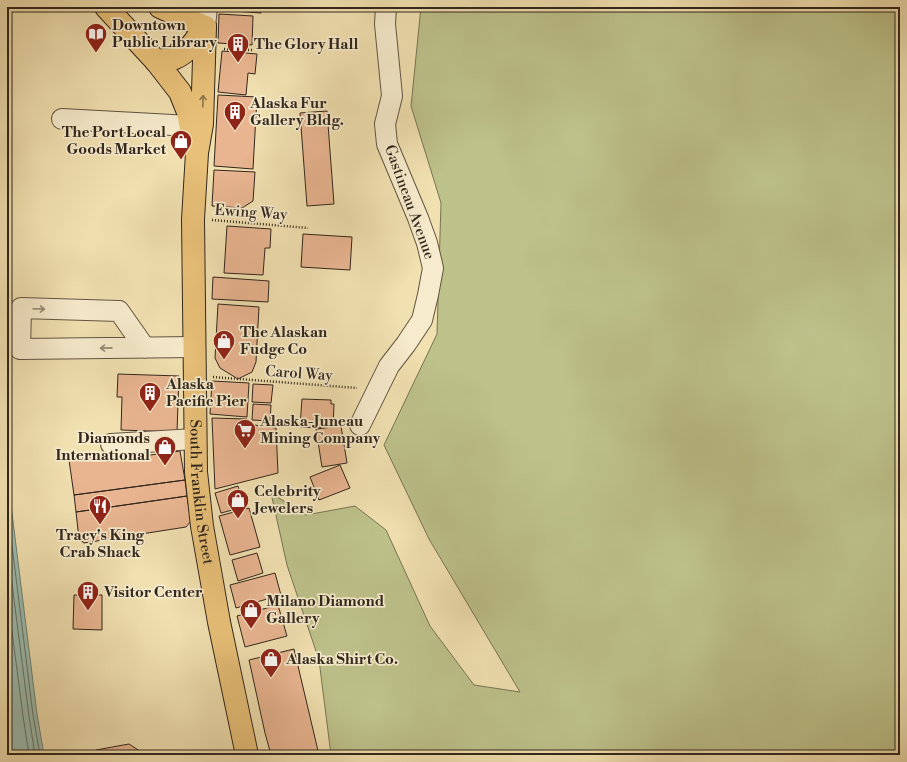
<svg xmlns="http://www.w3.org/2000/svg" width="907" height="762" font-family="'Libre Bodoni',serif">
<style>
.green{fill:#bdc18a;stroke:#777454}
.water{fill:#9bbdb0;stroke:#718175}
.lines{fill:none;stroke-linecap:round;stroke-linejoin:round}
.shore{stroke:#667266;stroke-width:1}
.building{fill:#e8b590;stroke:#31261d}
.minor-casing{stroke:#615442;stroke-width:22}
.major-casing{stroke:#31261d;stroke-width:24}
.path{stroke:#31261d;stroke-width:2.5;stroke-dasharray:1 2;stroke-linecap:butt}
.minor{stroke:#f6ebcc;stroke-width:20}
.major{stroke:#e8c078;stroke-width:22}
.oneway{stroke:#8c734a}
.oneway2{stroke:#948874}
.labels{text-anchor:middle;stroke-width:3.5;stroke-linejoin:round;paint-order:stroke}
.poi-label{font-size:15px;font-weight:bold;fill:#31261d;stroke:#f6ebcc;text-anchor:start}
.street-label{font-size:15px;fill:#31261d;stroke:#f6ebcc}
</style>
<rect width="100%" height="100%" fill="#f1e0b0"/>
<filter id="stains"><feTurbulence type="fractalNoise" baseFrequency=".005" numOctaves="4"/><feColorMatrix values="0 0 0 0 .2 0 0 0 0 .09 0 0 0 0 .02 0 0 0 .5 -.17"/></filter>
<radialGradient id="worn" r=".72"><stop offset=".6" stop-color="#630" stop-opacity="0"/><stop offset="1" stop-color="#630" stop-opacity=".3"/></radialGradient>
<path class="green" d="M421 7H900V755H331L319 660 287 565 271 493 306 515 355 506 386 530 430 626 474 685 520 692 429 539 384 445 437 334 441 203 411 106Z"/>
<path class="water" d="M7 473 37 714 44 755H7Z"/>
<g class="lines">
<path class="shore" d="M7 505 33 715 40 755
M7 545 29 716 35 755
M7 593 23 716 29 755"/>
</g>
<path class="building" d="M221 7H261V13L220 10Z
M219 14 253 16 252 45 218 43Z
M222 51 257 54 255 74 248 73 246 95 218 92Z
M218 95 257 97 253 169 214 166Z
M327 111 334 204 307 206 300 113Z
M214 170 255 172 253 201 242 208 212 206Z
M227 226 271 229 270 248H265L263 275 224 273Z
M303 234 352 237 350 270 301 267Z
M213 277 269 281 268 302 212 299Z
M218 304 259 307 256 362 252 372 238 379 220 368 215 358Z
M118 374 179 376 177 432 121 430 122 397H117Z
M212 381 249 383 247 417 210 414Z
M253 384 273 385 271 403 252 402Z
M302 399 331 400V404H334L333 426 318 428 300 427Z
M253 404 271 405 270 421 252 420Z
M212 418 247 419V424L276 428 278 473 215 489Z
M341 426 347 463 322 467 316 429Z
M180 451 185 480 74 495 69 460 105 455 106 461Z
M340 465 350 488 319 500 310 477Z
M185 480 187 496 76 512 74 495Z
M238 486 244 507 221 513 215 493Z
M187 496 191 521 186 527 84 543 79 539 76 512Z
M249 508 260 547 230 555 219 516Z
M257 553 263 573 238 581 232 560Z
M275 573 281 595 236 608 230 585Z
M74 595H102V630L73 629Z
M278 605 287 636 245 647 237 616Z
M294 649 319 755H271L265 733 249 660Z
M129 744 146 755H96V750Z"/>
<g class="lines">
<g class="minor-casing">
<path id="minor" d="M205 27 207 7
M62 119 191 126
M145 348 119 311 21 308 20 349 194 347
M360 425 389 366 406 344 422 320 428 295 433 268 427 243 418 218 387 144 385 124 392 96 385 24 386 7
M111 444 195 439"/>
</g>
<g class="major-casing">
<g id="major">
<path d="M106 7 156 61 180 92 188 112 193 139"/>
<path d="M160 7 205 27"/>
<path id="s1" d="M205 27 202 124 197 153 193 219 196 472 202 526 219 622 247 755"/>
<path d="M156 61C162 60 169 60 175 58 189 52 197 38 205 27"/>
</g>
</g>
<path class="path" d="M224 49 252 50
M212 220 308 228
M213 377 357 388"/>
<use href="#minor" class="minor"/>
<use href="#major" class="major"/>
</g>
<defs><path id="oneway-shaft" d="M-6 0H5M1.5-3L5.5 0L1.5 3" fill="none" stroke-width="1.6" stroke-linecap="round" stroke-linejoin="round"/></defs>
<use class="oneway" href="#oneway-shaft" transform="translate(203 101) rotate(-88)"/>
<g class="oneway2">
<use href="#oneway-shaft" transform="translate(39 309) rotate(2)"/>
<use href="#oneway-shaft" transform="translate(106 348) rotate(179)"/>
</g>
<defs>
<g id="library-pin" transform="scale(1.15)"><path d="M0 17L-7.5 6A9.5 9.5 0 1 1 7.5 6Z" fill="#8f2418" stroke="#f6ebcc"/><path d="M-6-4Q-3-5.5-.7-3.5V5Q-3 3-6 4ZM6-4Q3-5.5 .7-3.5V5Q3 3 6 4Z" fill="#fff"/></g>
<g id="building-pin" transform="scale(1.15)"><path d="M0 17L-7.5 6A9.5 9.5 0 1 1 7.5 6Z" fill="#8f2418" stroke="#f6ebcc"/><path d="M-4-6H4V6H1V3H-1V6H-4ZM-2.5-4.3h1.7v1.8h-1.7ZM.8-4.3h1.7v1.8H.8ZM-2.5-1h1.7V.8h-1.7ZM.8-1h1.7V.8H.8Z" fill="#fff"/></g>
<g id="shop-pin" transform="scale(1.15)"><path d="M0 17L-7.5 6A9.5 9.5 0 1 1 7.5 6Z" fill="#8f2418" stroke="#f6ebcc"/><path d="M-5-2.5h2.3a2.7 3.5 0 0 1 5.4 0H5L5.5 6h-11ZM-1.5-2.5h3a1.5 2.3 0 0 0-3 0Z" fill="#fff"/></g>
<g id="supermarket-pin" transform="scale(1.15)"><path d="M0 17L-7.5 6A9.5 9.5 0 1 1 7.5 6Z" fill="#8f2418" stroke="#f6ebcc"/><path d="M-6-5.5h2.5l.6 2H6L4.5 2H-2.5L-4.4-4H-6ZM-1.5 3.2a1.3 1.3 0 1 0 .1 0ZM3 3.2a1.3 1.3 0 1 0 .1 0Z" fill="#fff"/></g>
<g id="restaurant-pin" transform="scale(1.15)"><path d="M0 17L-7.5 6A9.5 9.5 0 1 1 7.5 6Z" fill="#8f2418" stroke="#f6ebcc"/><path d="M-5-6h1v4h1v-4h1v4h1v-4h1v5L-1.5 .5V6h-2V.5L-5-1ZM5-6V6H3V1.5H1.5Q1.5-4 5-6Z" fill="#fff"/></g>
</defs>
<g fill-rule="evenodd">
<use href="#library-pin" x="96" y="34"/>
<use href="#building-pin" x="238" y="44"/>
<use href="#building-pin" x="235" y="112"/>
<use href="#shop-pin" x="181" y="141"/>
<use href="#shop-pin" x="224" y="341"/>
<use href="#building-pin" x="150" y="393"/>
<use href="#supermarket-pin" x="245" y="430"/>
<use href="#shop-pin" x="165" y="447"/>
<use href="#shop-pin" x="238" y="500"/>
<use href="#restaurant-pin" x="100" y="506"/>
<use href="#building-pin" x="88" y="592"/>
<use href="#shop-pin" x="251" y="610"/>
<use href="#shop-pin" x="271" y="659"/>
</g>
<g class="labels">
<g class="poi-label">
<text x="112" y="30">Downtown<tspan x="112" dy="17">Public Library</tspan></text>
<text x="254" y="49">The Glory Hall</text>
<text x="250" y="108">Alaska Fur<tspan x="250" dy="17">Gallery Bldg.</tspan></text>
<text x="166" y="137" text-anchor="end">The Port Local<tspan x="166" dy="17">Goods Market</tspan></text>
<text x="240" y="337">The Alaskan<tspan x="240" dy="17">Fudge Co</tspan></text>
<text x="166" y="389">Alaska<tspan x="166" dy="17">Pacific Pier</tspan></text>
<text x="260" y="426">Alaska-Juneau<tspan x="260" dy="17">Mining Company</tspan></text>
<text x="150" y="443" text-anchor="end">Diamonds<tspan x="150" dy="17">International</tspan></text>
<text x="254" y="496">Celebrity<tspan x="254" dy="17">Jewelers</tspan></text>
<text x="100" y="540" text-anchor="middle">Tracy's King<tspan x="100" dy="17">Crab Shack</tspan></text>
<text x="104" y="597">Visitor Center</text>
<text x="266" y="606">Milano Diamond<tspan x="266" dy="17">Gallery</tspan></text>
<text x="286" y="664">Alaska Shirt Co.</text>
</g>
<g class="street-label">
<text transform="translate(410 202) rotate(70)" y="5">Gastineau Avenue</text>
<text transform="translate(251 212) rotate(4)" y="5">Ewing Way</text>
<text transform="translate(299 373) rotate(4)" y="5">Carol Way</text>
<text dy="5" stroke="none"><textPath href="#s1" startOffset="466">South Franklin Street</textPath></text>
</g>
</g>
<rect width="907" height="762" fill="none" stroke="#f1e0b0" stroke-width="24"/>
<rect x="8" y="8" width="891" height="746" fill="none" stroke="#31261d" stroke-width="2"/>
<rect x="12" y="12" width="883" height="738" fill="none" stroke="#31261d"/>
<rect width="100%" height="100%" filter="url(#stains)"/>
<rect width="100%" height="100%" fill="url(#worn)"/>
</svg>
